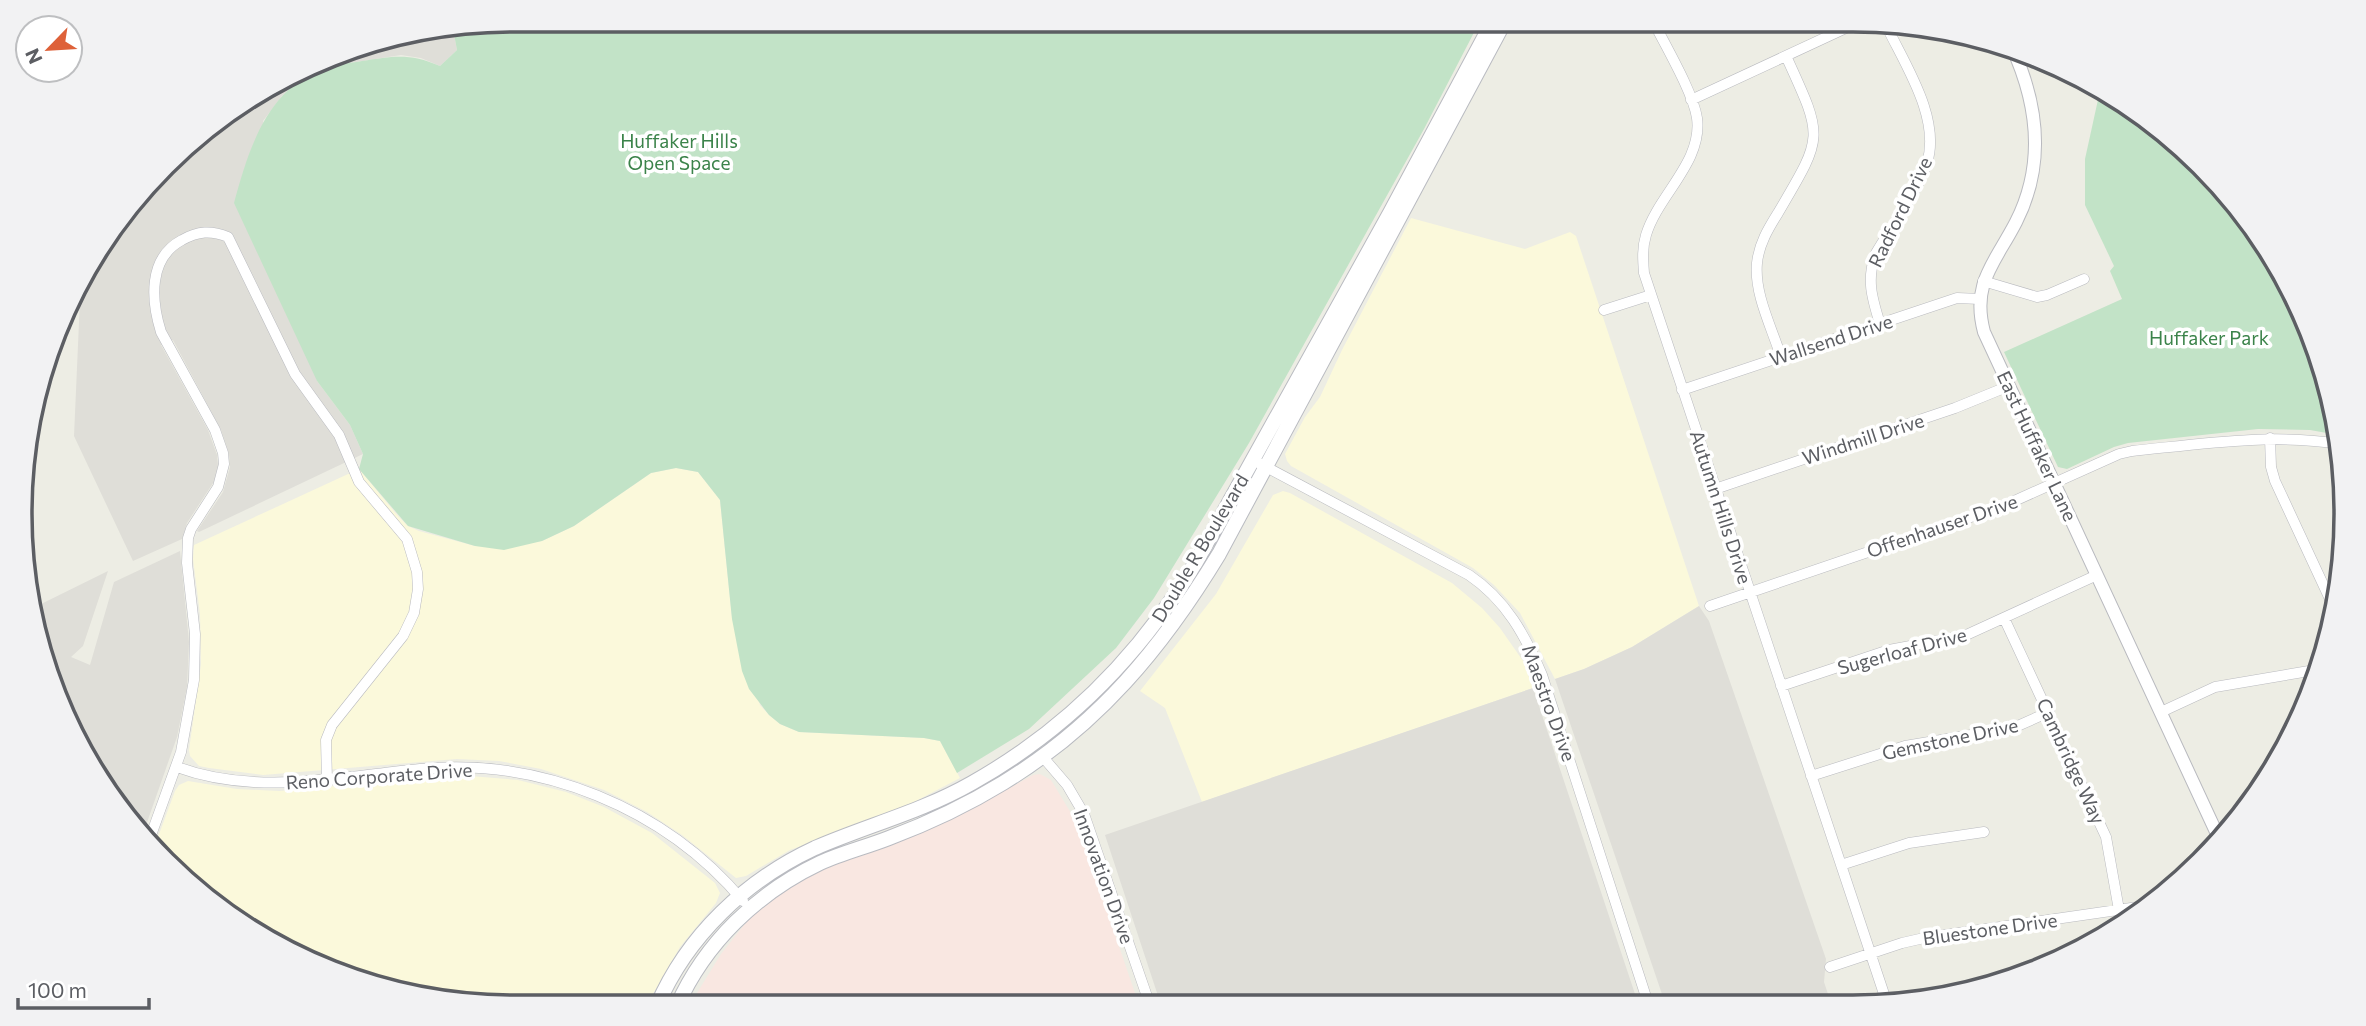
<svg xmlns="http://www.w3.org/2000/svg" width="2366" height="1026" font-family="Commissioner,sans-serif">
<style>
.commercial{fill:#fbf9db}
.industrial{fill:#dfded8}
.medical{fill:#f9e7e1}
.green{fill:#c2e3c7}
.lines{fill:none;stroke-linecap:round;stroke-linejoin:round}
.minor-casing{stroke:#b9babf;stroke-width:11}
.tertiary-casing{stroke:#b9babf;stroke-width:14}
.secondary-casing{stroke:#b9bbc1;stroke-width:16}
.minor{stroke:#fff;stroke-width:10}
.tertiary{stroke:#fff;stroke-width:12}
.secondary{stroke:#fff;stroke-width:14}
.labels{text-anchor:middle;stroke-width:7;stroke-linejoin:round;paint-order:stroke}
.park-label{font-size:19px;fill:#3b834a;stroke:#fff}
.street-label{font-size:19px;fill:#5c5e63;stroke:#fff}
.rim{fill:none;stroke:#5c5e63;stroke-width:3.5}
</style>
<rect width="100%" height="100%" fill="#edede4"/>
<path class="commercial" d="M1411 218 1525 249 1570 232 1576 236 1699 606 1632 647 1584 669 1555 679 1520 613 1494 585 1473 568 1291 466 1287 461 1285 454 1305 417 1320 397 1342 350Z
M676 468 698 472 720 500 732 618 760 705 769 715 780 724 799 732 924 738 940 741 960 778 891 814 790 850 746 876 736 878 682 835 647 812 604 790 541 769 499 761 457 759 263 775 209 768 199 766 190 756 189 750 201 664 200 614 193 559 194 545 359 469 398 516 408 526 419 531 475 546 542 541 574 526 651 473Z
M1283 491 1290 493 1452 583 1482 608 1500 628 1523 661 1533 688 1202 802 1165 708 1140 691 1216 594 1273 495Z
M458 775 518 780 566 792 604 807 652 833 715 883 720 893 716 903 680 947 646 1006 513 1007 354 980 266 941 188 884 155 845 175 791 179 785 188 781 237 789 279 791Z"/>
<path class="industrial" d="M453 29 457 50 440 66 421 58 401 55 331 66 309 75 282 96 263 121 317 381 350 425 363 454 199 532 197 531 223 492 230 467 229 454 221 430 173 340 161 345 208 430 217 455 218 466 215 480 187 523 182 539 133 561 74 436 81 277 85 266 188 142 266 85 354 46Z
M180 551 189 642 187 687 177 737 144 831 85 760 45 671V647L35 607 108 571 83 646 71 657 90 665 114 582Z
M1699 606 1709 621 1826 959 1824 982 1831 1003H1665L1555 679 1584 669 1632 647Z
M1533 688 1638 1003 1161 1005 1105 835Z"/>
<path class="medical" d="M1040 774 1051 780 1077 823 1139 1005 689 1006 721 954 756 910 778 894 812 874 985 801 1033 775Z"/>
<path class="green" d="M513 19H1481L1424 129 1249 443 1154 598 1116 648 1029 729 957 773 940 741 924 738 799 732 780 724 769 715 749 689 742 671 732 619 720 500 698 472 676 468 651 473 574 526 542 541 504 550 475 546 408 526 359 469 363 454 350 425 317 381 234 203C249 148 268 84 331 66 341 63 352 63 362 61 394 56 410 53 440 66L457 50 453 29Z
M2101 86 2179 142 2245 213 2296 295 2330 386 2338 435 2310 430 2258 429 2128 443 2114 447 2067 469 2058 467 2004 352 2122 299 2110 271 2114 266 2085 205V159Z"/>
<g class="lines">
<g class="minor-casing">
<path id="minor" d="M1652 19C1665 45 1693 92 1697 118 1703 162 1658 195 1646 235 1642 248 1643 260 1644 273L1887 1003
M2019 63 2034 56
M1691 100 1861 21
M1983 281 2037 297 2047 295 2084 279
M1604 310 1651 295
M1880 324C1872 298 1866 279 1876 253 1891 227 1918 191 1927 163 1941 118 1905 65 1886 25
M1781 357C1772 328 1754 294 1757 263 1759 244 1768 229 1778 213 1824 135 1824 139 1786 56
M1682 390 1957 298 1980 299
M2270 438 2271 467 2275 481 2335 610
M1253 460 1469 575C1506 600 1525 635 1542 675L1648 1003
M1715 489 1955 408 2009 386
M1710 606 2003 506 2119 454 2132 451C2201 444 2270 433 2340 444
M2004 618 2106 837 2119 910
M1781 686 1889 650 1964 636 2097 575
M2161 712 2215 687 2321 669
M1042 756 1067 785 1084 814 1150 1005
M177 767C256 796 338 777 420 769 540 757 665 808 743 901
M1811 776 1905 746 2013 728 2049 712
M150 838 181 752 194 680 195 634 187 563 188 538 191 529 218 487 224 464 223 453 215 430 161 332C151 300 148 258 182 240 198 231 211 230 228 237L295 374 339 435 359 482 407 539 417 572 418 589 414 613 403 636 332 725 326 740 327 780
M1841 865 1909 843 1984 832
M1830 967 1902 943 1924 938 2152 905"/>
</g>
<g class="tertiary-casing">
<path id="tertiary" d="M2011 45C2038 103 2046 163 2016 222 1995 263 1971 283 1984 332L2218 836"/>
</g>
<g class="secondary-casing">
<path id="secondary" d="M657 1006C687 936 746 880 815 848 868 825 921 812 972 783 1066 730 1141 654 1196 562L1390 213 1494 19
M677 1006C705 943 757 893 820 863 842 853 866 847 889 838 929 823 967 805 1003 783 1098 725 1162 648 1219 554L1506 19"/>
</g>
<use href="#minor" class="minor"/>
<use href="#tertiary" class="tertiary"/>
<use href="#secondary" class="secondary"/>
</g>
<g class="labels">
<g class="park-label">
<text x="679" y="148">Huffaker Hills<tspan x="679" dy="22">Open Space</tspan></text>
<text x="2209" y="345">Huffaker Park</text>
</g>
<g class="street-label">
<text transform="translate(1900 212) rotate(-64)" y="7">Radford Drive</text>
<text transform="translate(1831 340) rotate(-18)" y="7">Wallsend Drive</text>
<text transform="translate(1863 439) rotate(-18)" y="7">Windmill Drive</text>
<text transform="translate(2037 446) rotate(65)" y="7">East Huffaker Lane</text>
<text transform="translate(1721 507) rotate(72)" y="7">Autumn Hills Drive</text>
<text transform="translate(1942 526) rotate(-19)" y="7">Offenhauser Drive</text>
<text transform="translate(1200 548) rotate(-59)" y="7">Double R Boulevard</text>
<text transform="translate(1902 651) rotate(-15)" y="7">Sugerloaf Drive</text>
<text transform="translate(1549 703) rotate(70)" y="7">Maestro Drive</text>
<text transform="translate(1950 739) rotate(-12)" y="7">Gemstone Drive</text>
<text transform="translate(2071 761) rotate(65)" y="7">Cambridge Way</text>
<text transform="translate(379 776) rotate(-4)" y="7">Reno Corporate Drive</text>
<text transform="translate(1104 876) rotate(70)" y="7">Innovation Drive</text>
<text transform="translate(1990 929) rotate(-8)" y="7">Bluestone Drive</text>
</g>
</g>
<path d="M0 0H2366V1026H0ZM513 32H1853A481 481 0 0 1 2334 513V514A481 481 0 0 1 1853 995H513A481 481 0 0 1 32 514V513A481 481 0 0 1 513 32Z" fill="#f2f2f3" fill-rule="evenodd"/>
<path class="rim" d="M513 32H1853A481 481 0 0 1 2334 513V514A481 481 0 0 1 1853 995H513A481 481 0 0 1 32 514V513A481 481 0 0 1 513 32Z"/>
<g transform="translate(49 49) rotate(245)"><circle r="33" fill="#ffffff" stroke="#bebfc1" stroke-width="2"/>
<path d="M0-5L12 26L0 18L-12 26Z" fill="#de6139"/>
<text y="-10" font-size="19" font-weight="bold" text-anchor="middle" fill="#5c5e63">N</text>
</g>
<path d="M18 998v10h131v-10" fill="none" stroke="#5c5e63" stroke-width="3.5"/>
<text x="28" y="998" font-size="21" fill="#5c5e63" stroke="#ffffff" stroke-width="5" paint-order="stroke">100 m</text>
</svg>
